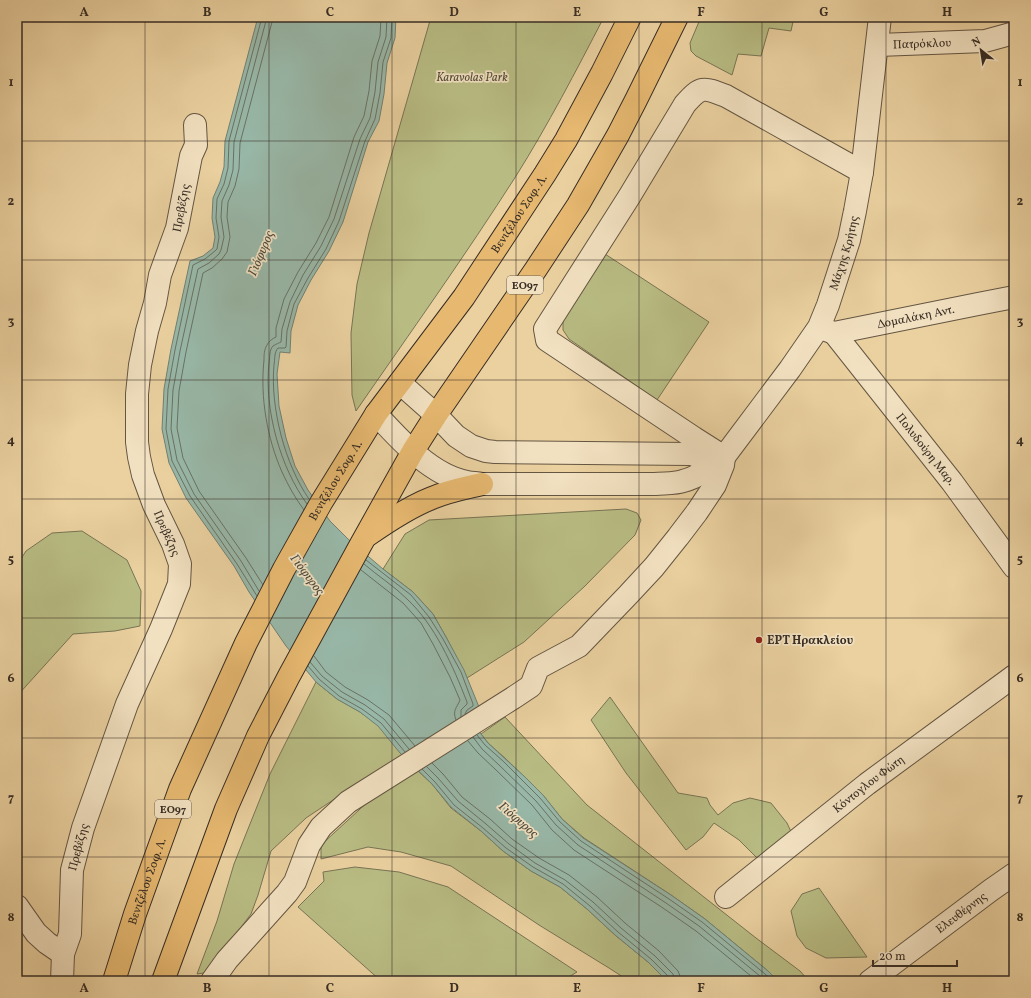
<svg xmlns="http://www.w3.org/2000/svg" width="1031" height="998" font-family="Vollkorn,serif">
<style>
.green{fill:#b8bc83;stroke:#787454}
.water{fill:#98b7a7;stroke:#718073}
.lines{fill:none;stroke-linecap:round;stroke-linejoin:round}
.shore{stroke:#687266;stroke-width:1}
.minor-casing{stroke:#645643;stroke-width:24}
.major-casing{stroke:#372d24;stroke-width:24}
.minor{stroke:#f2e1c1;stroke-width:22}
.major{stroke:#e6b870;stroke-width:22}
.grid{fill:none;stroke:#372d24;stroke-width:1;stroke-opacity:0.55}
.poi-dot{fill:#8f2418;stroke:#f2e1c1;stroke-width:1.5}
.labels{text-anchor:middle;stroke-width:3.5;stroke-linejoin:round;paint-order:stroke}
.shield{fill:#f2e1c1;stroke:#6f6353;stroke-width:1}
.shield-label{font-size:11px;font-weight:bold;fill:#372d24}
.street-label{font-size:12px;fill:#372d24;stroke:#f2e1c1}
.park-label{font-size:12px;font-style:italic;fill:#514a37;stroke:#f2e1c1}
.poi-label{font-size:12px;font-weight:bold;fill:#372d24;stroke:#f2e1c1;text-anchor:start}
.water-label{font-size:13px;font-style:italic;fill:#4a493e;stroke:#f2e1c1}
.neatline{fill:none;stroke:#372d24;stroke-width:1.5}
.grid-label{font-size:13px;text-anchor:middle;font-weight:bold;fill:#372d24}
</style>
<rect width="100%" height="100%" fill="#ebd1a0"/>
<filter id="stains"><feTurbulence type="fractalNoise" baseFrequency=".005" numOctaves="4"/><feColorMatrix values="0 0 0 0 .2 0 0 0 0 .09 0 0 0 0 .02 0 0 0 .5 -.17"/></filter>
<radialGradient id="worn" r=".72"><stop offset=".6" stop-color="#630" stop-opacity="0"/><stop offset="1" stop-color="#630" stop-opacity=".3"/></radialGradient>
<path class="green" d="M431 17H604C576 71 548 125 516 176 465 256 410 333 356 411L352 395 351 333 357 284 369 233Z
M701 17H794L791 31 769 28 761 56 738 54 732 75 696 56 691 51 690 43Z
M605 254 709 322 657 400 569 339 563 330V320Z
M626 509 637 513 641 520 635 535 585 586 524 642 467 678 446 637 433 614 413 592 383 569 405 534 429 520Z
M82 531 127 560 141 591 140 626 115 631 73 634 17 696V565L26 551 52 533Z
M316 682 337 699 360 712 378 725 404 756 369 776 306 818 271 851 258 895 251 914 227 946 204 973 197 974 217 921 234 864 270 774Z
M610 697 678 793 707 798 710 805 718 815 733 803 750 798 771 803 787 823 793 836 757 858 739 840 714 823 703 837 686 850 626 773 591 720Z
M505 717 587 805 756 938 800 971 809 981H778L768 971 705 919 671 895 584 838 562 819 543 795 505 758 488 743 481 734Z
M416 769 432 784 451 808 481 831 503 851 531 871 560 887 587 909 615 935 648 962 667 981H629L609 968 539 925 451 866 401 852 368 847 321 859V845L372 798Z
M355 867 399 872 448 887 577 972 562 981H381L298 907 324 881 323 872Z
M819 888 867 957 826 958 806 948 797 936 791 911 802 894Z"/>
<path class="water" d="M258 17H396L395 38 387 63 384 94 379 121 368 142 343 222 329 251 311 280 298 305 291 331 290 353 280 352 277 374 279 406 286 438 295 466 308 490 330 521 348 539 383 569 413 592 433 614 446 637 464 670 479 707 469 713 481 734 488 743 526 778 543 795 562 819 583 838 671 895 705 919 768 971 778 981H667L648 962 615 935 587 909 560 887 531 871 503 851 481 831 451 807 432 784 400 753 378 726 360 712 337 699 316 682 286 646 249 592 234 566 186 498 169 463 162 429 164 389 171 349 190 261 203 256 213 248 215 237 212 218 213 198 220 182 224 167 225 141Z"/>
<g class="lines">
<path class="shore" d="M309 499C285 465 270 407 274 365 275 360 274 352 278 348H285L286 347 287 331 294 304 308 278 326 249 339 221 365 141 375 119 380 93 383 62 391 38 392 17
M307 504C280 467 264 409 269 363 270 358 269 350 273 346 276 344 279 343 281 342L282 329 290 302 303 275 321 246 334 219 360 139 370 118 375 92 378 62 386 37 387 17
M304 510C295 498 288 485 282 472 267 438 260 397 264 360 264 355 264 350 267 345 269 341 272 339 276 337V328L284 299 298 272 316 243 329 217 354 137 364 116 369 91 372 61 380 36 381 17
M366 560 411 595 429 617 443 639 461 672 473 704V706L467 710 465 714
M364 564C378 576 394 586 407 599 435 625 453 666 467 702V704L461 710V717
M361 570 403 603 421 623 433 644 450 677 460 700C457 708 452 710 456 720
M263 585 246 558 199 491 183 458 177 428 179 391 186 352 203 273 212 268 222 259 227 252 230 237 227 217 228 202 235 186 239 169 240 143 272 22 273 17
M259 591 241 561 194 494 177 460 171 429 173 390 180 351 198 269 209 263 219 254 221 250 224 237 221 217 222 201 229 185 233 170 234 142 267 17
M257 596 237 564 190 496 172 461 166 429 168 389 175 350 193 265 205 259 215 251 217 249 219 237 216 218 217 199 224 184 228 168 229 141 262 17
M314 656 326 672 345 687 368 700 389 715 415 746
M310 662 322 676 342 692 365 705 384 719 409 749
M308 666 319 679 339 696 362 709 381 723 405 752
M477 735 485 745 503 761 540 798 560 822 581 841 669 899 702 922 765 974 773 981
M473 737 482 749 499 765 536 801 556 825 578 845 666 903 699 926 766 981
M468 741 478 753 495 769 532 805 552 830 574 850 663 908 696 931 757 981
M432 763 443 774 462 797 490 819 512 839 539 858 569 875 597 897 625 923 659 951 678 971 680 976 681 981
M427 767 438 778 458 801 486 824 509 844 535 863 565 880 593 902 621 928 655 956 673 974 675 981
M422 769 435 782 454 805 483 828 506 848 533 867 563 884 590 906 618 932 651 959 669 977 670 981"/>
<g class="minor-casing">
<g id="minor">
<path id="s1" d="M878 45 985 41 1014 33"/>
<path id="s2" d="M823 329 834 333 978 304 1014 297"/>
<path id="s3" d="M834 333 952 482 1014 567"/>
<path d="M400 383 436 415 456 436 471 446 486 451 495 452 690 454 695 455 713 467"/>
<path id="s4" d="M376 414C400 440 431 475 467 482 472 483 477 483 482 484H655C664 483 675 484 683 481 699 477 712 467 724 457L790 369 819 327 828 305 849 240 855 211 862 172 880 17"/>
<path d="M724 457 694 438 547 340 545 329 629 197 685 104C701 86 703 87 726 96L862 172"/>
<path id="s5" d="M726 897 867 784 1014 676"/>
<path d="M17 906 36 933 47 943 63 954"/>
<path id="s6" d="M62 981 63 954 70 934 72 870 83 828 127 704 161 629 179 584 180 564 173 544 154 505 143 475 139 457 137 442V394L140 365 147 331 155 303 160 275 177 228 191 156 196 145 195 125"/>
<path d="M212 981 227 960 287 893 295 882 309 845 321 827 348 802 513 698 531 686 538 668 579 646 628 595 654 567 678 537 697 512 715 485 723 465 724 457"/>
<path id="s7" d="M870 981 991 890 1014 874"/>
</g>
</g>
<g class="major-casing">
<g id="major">
<path d="M368 535C388 521 409 507 432 498 448 491 465 488 482 484"/>
<path id="s8" d="M114 981 135 914 180 789 246 643 284 569 321 503 376 414 464 297 545 174 566 140 602 73 630 17"/>
<path d="M163 981 226 809 258 736 289 676 360 546 413 451 436 415 536 269 578 205 618 135 636 100 677 17"/>
</g>
</g>
<use href="#minor" class="minor"/>
<use href="#major" class="major"/>
</g>
<path class="grid" d="M145 17V981M269 17V981M392 17V981M516 17V981M639 17V981M762 17V981M886 17V981M17 141H1014M17 260H1014M17 380H1014M17 499H1014M17 618H1014M17 738H1014M17 857H1014"/>
<circle class="poi-dot" cx="759" cy="640" r="4"/>
<g class="labels">
<g class="shield">
<rect x="507" y="276" width="36" height="18" rx="3"/>
<rect x="155" y="800" width="36" height="18" rx="3"/>
</g>
<g class="shield-label">
<text x="525" y="289">ΕΟ97</text>
<text x="173" y="813">ΕΟ97</text>
</g>
<g class="street-label">
<text dy="4" stroke="none"><textPath href="#s1" startOffset="44">Πατρόκλου</textPath></text>
<text dy="4" stroke="none"><textPath href="#s6" startOffset="808">Πρεβέζης</textPath></text>
<text dy="4" stroke="none"><textPath href="#s8" startOffset="873">Βενιζέλου Σοφ. Λ.</textPath></text>
<text dy="4" stroke="none"><textPath href="#s4" startOffset="619">Μάχης Κρήτης</textPath></text>
<text dy="4" stroke="none"><textPath href="#s2" startOffset="95">Δομαλάκη Αντ.</textPath></text>
<text dy="4" stroke="none"><textPath href="#s3" startOffset="148">Πολυδούρη Μαρ.</textPath></text>
<text dy="4" stroke="none"><textPath href="#s8" startOffset="549">Βενιζέλου Σοφ. Λ.</textPath></text>
<text transform="translate(167 533) rotate(66)" y="4">Πρεβέζης</text>
<text dy="4" stroke="none"><textPath href="#s5" startOffset="182">Κόντογλου Φώτη</textPath></text>
<text dy="4" stroke="none"><textPath href="#s6" startOffset="136">Πρεβέζης</textPath></text>
<text dy="4" stroke="none"><textPath href="#s8" startOffset="105">Βενιζέλου Σοφ. Λ.</textPath></text>
<text dy="4" stroke="none"><textPath href="#s7" startOffset="114">Ελευθέρνης</textPath></text>
</g>
<g class="park-label">
<text x="472" y="81">Karavolas Park</text>
</g>
<g class="poi-label">
<text x="767" y="644">ΕΡΤ Ηρακλείου</text>
</g>
<g class="water-label">
<text transform="translate(260 253) rotate(-67)" y="5">Γιόφυρος</text>
<text transform="translate(308 574) rotate(53)" y="5">Γιόφυρος</text>
<text transform="translate(519 819) rotate(41)" y="5">Γιόφυρος</text>
</g>
</g>
<rect width="1031" height="998" fill="none" stroke="#ebd1a0" stroke-width="44"/>
<g transform="translate(981 50) rotate(330)" stroke="#f2e1c1" stroke-width="3" paint-order="stroke">
<path d="M0-3L7 15L0 10L-7 15Z" fill="#372d24"/>
<text y="-6" font-size="11" font-weight="bold" text-anchor="middle" fill="#372d24">N</text>
</g>
<path d="M873 960v6h84v-6" fill="none" stroke="#372d24" stroke-width="2"/>
<text x="879" y="960" font-size="12" fill="#372d24" stroke="#f2e1c1" stroke-width="3" paint-order="stroke">20 m</text>
<rect x="22" y="22" width="987" height="954" class="neatline"/>
<g class="grid-label">
<text x="84" y="16">A</text>
<text x="207" y="16">B</text>
<text x="330" y="16">C</text>
<text x="454" y="16">D</text>
<text x="577" y="16">E</text>
<text x="701" y="16">F</text>
<text x="824" y="16">G</text>
<text x="947" y="16">H</text>
<text x="11" y="86">1</text>
<text x="1020" y="86">1</text>
<text x="11" y="205">2</text>
<text x="1020" y="205">2</text>
<text x="11" y="325">3</text>
<text x="1020" y="325">3</text>
<text x="11" y="444">4</text>
<text x="1020" y="444">4</text>
<text x="11" y="563">5</text>
<text x="1020" y="563">5</text>
<text x="11" y="682">6</text>
<text x="1020" y="682">6</text>
<text x="11" y="802">7</text>
<text x="1020" y="802">7</text>
<text x="11" y="921">8</text>
<text x="1020" y="921">8</text>
<text x="84" y="992">A</text>
<text x="207" y="992">B</text>
<text x="330" y="992">C</text>
<text x="454" y="992">D</text>
<text x="577" y="992">E</text>
<text x="701" y="992">F</text>
<text x="824" y="992">G</text>
<text x="947" y="992">H</text>
</g>
<rect width="100%" height="100%" filter="url(#stains)"/>
<rect width="100%" height="100%" fill="url(#worn)"/>
</svg>
